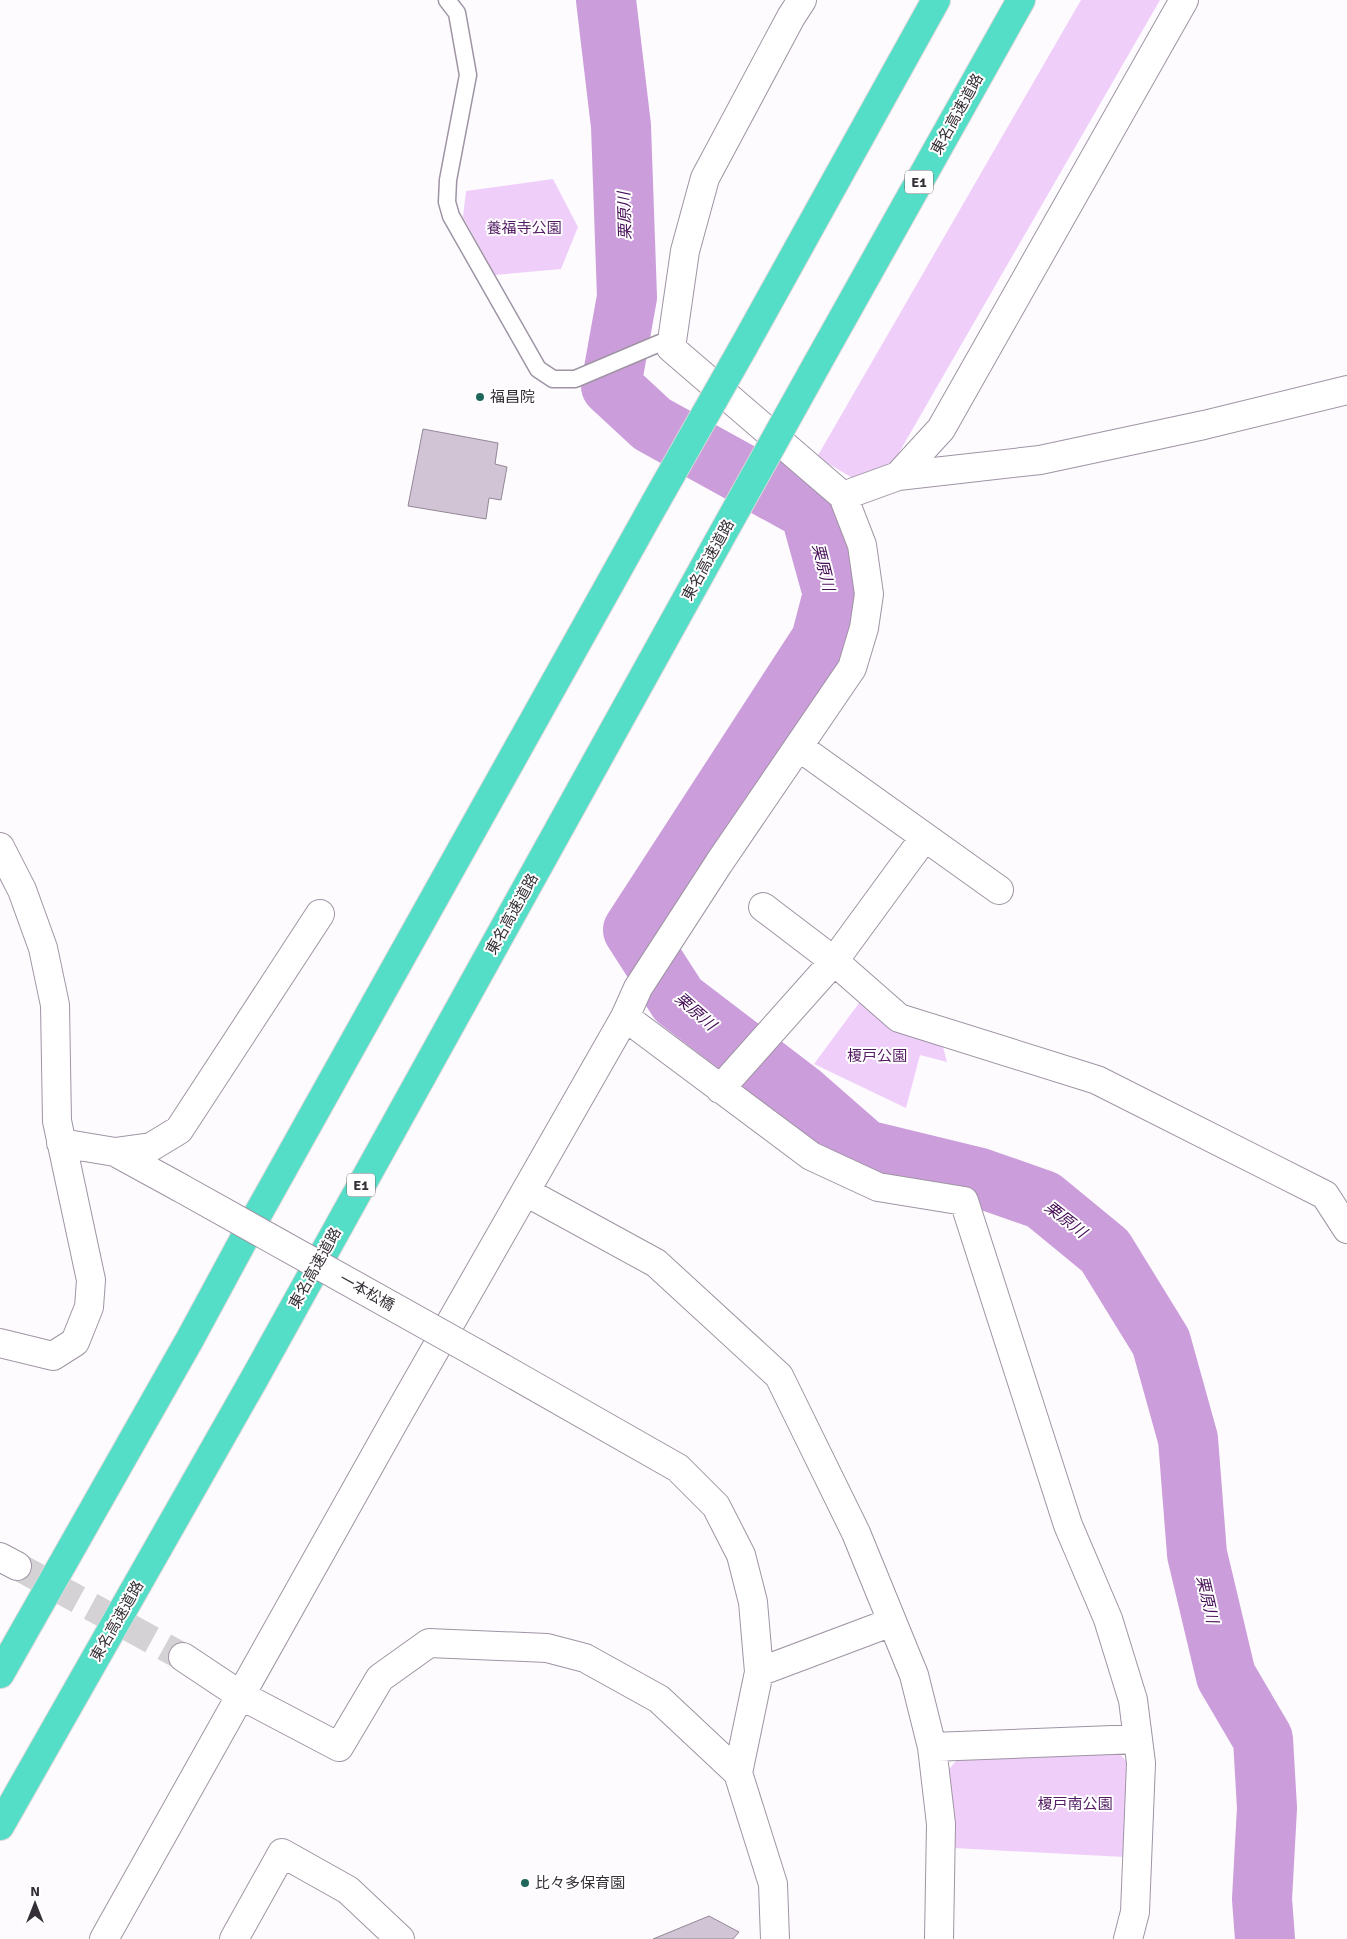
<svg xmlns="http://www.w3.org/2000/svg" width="1347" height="1939" font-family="Signika,'Noto Sans JP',sans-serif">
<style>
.green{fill:#efcffa}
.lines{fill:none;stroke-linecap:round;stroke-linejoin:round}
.river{stroke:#cb9dda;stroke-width:60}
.building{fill:#d1c4d5;stroke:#938797}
.street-tunnel{stroke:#d5d2d6;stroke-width:28;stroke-dasharray:28 14;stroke-linecap:butt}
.lane-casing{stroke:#9f94a4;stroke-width:19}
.street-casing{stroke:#9f94a4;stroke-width:30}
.highway-casing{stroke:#d7d6d7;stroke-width:30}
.lane{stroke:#fff;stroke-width:16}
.street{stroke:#fff;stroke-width:28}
.highway{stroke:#54dec7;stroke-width:28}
.street-bridge-casing{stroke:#9f94a4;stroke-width:30;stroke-linecap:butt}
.highway-bridge-casing{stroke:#d7d6d7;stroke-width:30;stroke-linecap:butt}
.street-bridge{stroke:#fff;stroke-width:28}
.highway-bridge{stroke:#54dec7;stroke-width:28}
.poi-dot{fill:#20675b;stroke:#fff;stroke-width:2}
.labels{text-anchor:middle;stroke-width:4;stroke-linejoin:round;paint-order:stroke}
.shield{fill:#fff;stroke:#726e73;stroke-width:1}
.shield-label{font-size:14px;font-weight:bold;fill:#353037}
.street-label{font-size:15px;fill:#353037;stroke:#fff}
.park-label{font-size:15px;fill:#521b62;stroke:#fff}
.poi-label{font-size:15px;fill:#353037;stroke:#fff;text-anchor:start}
.water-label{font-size:16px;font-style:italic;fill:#481058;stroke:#fff}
</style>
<rect width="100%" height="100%" fill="#fdfbfe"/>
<path class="green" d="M1081 0H1160L889 470 856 480 817 457Z
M553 179 578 227 561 269 495 275 463 217 466 191Z
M862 999 913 1035 943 1047 947 1062 920 1055 906 1108 814 1064Z
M1118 1752 1127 1762 1124 1857 954 1848 949 1769 958 1759Z"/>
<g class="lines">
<path class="river" d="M606 0 621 126 627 297 611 386 652 424 810 511 833 594 821 640 633 930 678 1000 801 1094 865 1150 980 1178 1043 1200 1105 1251 1161 1342 1188 1439 1197 1554 1226 1676 1263 1739 1267 1808 1262 1899 1265 1939"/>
</g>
<path class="building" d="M423 429 498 443 495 464 507 467 501 500 489 498 486 519 408 506Z
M709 1916 739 1932 733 1939H653Z"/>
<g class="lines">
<path class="street-tunnel" d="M17 1566 183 1657"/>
<g class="lane-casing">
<path id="lane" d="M447 0 457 13 468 75 448 180 447 202 451 216 538 369 553 379H575L660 343 671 348"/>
</g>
<g class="street-casing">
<path id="street" d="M898 476 1040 460 1204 425 1347 390
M843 496 898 476 941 429 1184 0
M799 747 999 890
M0 847 22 890 43 948 55 1005 57 1121 91 1280 89 1307 75 1342 53 1356 0 1343
M763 907 834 961 899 1018 1097 1080 1325 1195 1347 1229
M625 1017 811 1156 878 1187 964 1201 1068 1525 1108 1619 1133 1700 1141 1763 1135 1912 1128 1939
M720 1089 834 961 924 838
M61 1143 115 1152 151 1147 179 1130 320 914
M115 1152 179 1187
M526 1192 656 1263 779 1376 856 1533 914 1675 932 1747 941 1824 939 1939
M476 1353 678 1468 716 1506 741 1555 753 1602 759 1672 738 1773 773 1884 775 1939
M0 1557 17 1566
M183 1657 240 1695 339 1747 380 1678 429 1643 547 1648 585 1658 659 1699 738 1773
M759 1672 892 1622
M932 1747 1138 1739
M104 1939 395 1420 625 1017 638 988 719 863 852 668 864 628 869 594 862 545 843 496 671 348 685 251 705 178 791 17 802 0
M234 1939 282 1853 348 1890 400 1939"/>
</g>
<g class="highway-casing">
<path id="highway" d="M744 346 936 0
M817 364 1021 0
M0 1674 190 1339 250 1228 655 503
M0 1826 253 1381 718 542"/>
</g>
<use href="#lane" class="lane"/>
<use href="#street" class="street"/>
<use href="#highway" class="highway"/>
<g class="street-bridge-casing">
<path id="street-bridge" d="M179 1187 476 1353"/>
</g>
<g class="highway-bridge-casing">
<path id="highway-bridge" d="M655 503 744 346
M718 542 817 364"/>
</g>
<use href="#street-bridge" class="street-bridge"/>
<use href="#highway-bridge" class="highway-bridge"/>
</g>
<g class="poi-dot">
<circle cx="480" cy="397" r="5"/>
<circle cx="525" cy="1883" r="5"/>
</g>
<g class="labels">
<g class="shield">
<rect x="905" y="170.5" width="28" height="23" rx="4"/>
<rect x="347" y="1173.5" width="28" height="23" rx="4"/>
</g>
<g class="shield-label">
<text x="919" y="187">E1</text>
<text x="361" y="1190">E1</text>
</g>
<g class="street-label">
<text transform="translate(957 114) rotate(-61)" y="5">東名高速道路</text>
<text transform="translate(708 560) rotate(-61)" y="5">東名高速道路</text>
<text transform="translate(512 914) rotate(-61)" y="5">東名高速道路</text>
<text transform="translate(315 1268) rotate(-61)" y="5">東名高速道路</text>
<text transform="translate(367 1292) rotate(29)" y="5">一本松橋</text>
<text transform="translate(117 1621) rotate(-60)" y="5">東名高速道路</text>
</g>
<g class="park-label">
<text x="524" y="233">養福寺公園</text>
<text x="877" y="1061">榎戸公園</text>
<text x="1075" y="1809">榎戸南公園</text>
</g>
<g class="poi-label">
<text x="490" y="402">福昌院</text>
<text x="535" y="1888">比々多保育園</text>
</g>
<g class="water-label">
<text transform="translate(624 216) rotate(-92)" y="6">栗原川</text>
<text transform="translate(824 567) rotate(76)" y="6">栗原川</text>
<text transform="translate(696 1011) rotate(41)" y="6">栗原川</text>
<text transform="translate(1066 1219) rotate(38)" y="6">栗原川</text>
<text transform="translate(1208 1599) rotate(77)" y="6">栗原川</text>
</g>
</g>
<g transform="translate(35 1904)" stroke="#ffffff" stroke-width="4" paint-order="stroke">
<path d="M0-4L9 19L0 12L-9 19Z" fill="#353037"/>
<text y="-8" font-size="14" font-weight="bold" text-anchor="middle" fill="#353037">N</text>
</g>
</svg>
